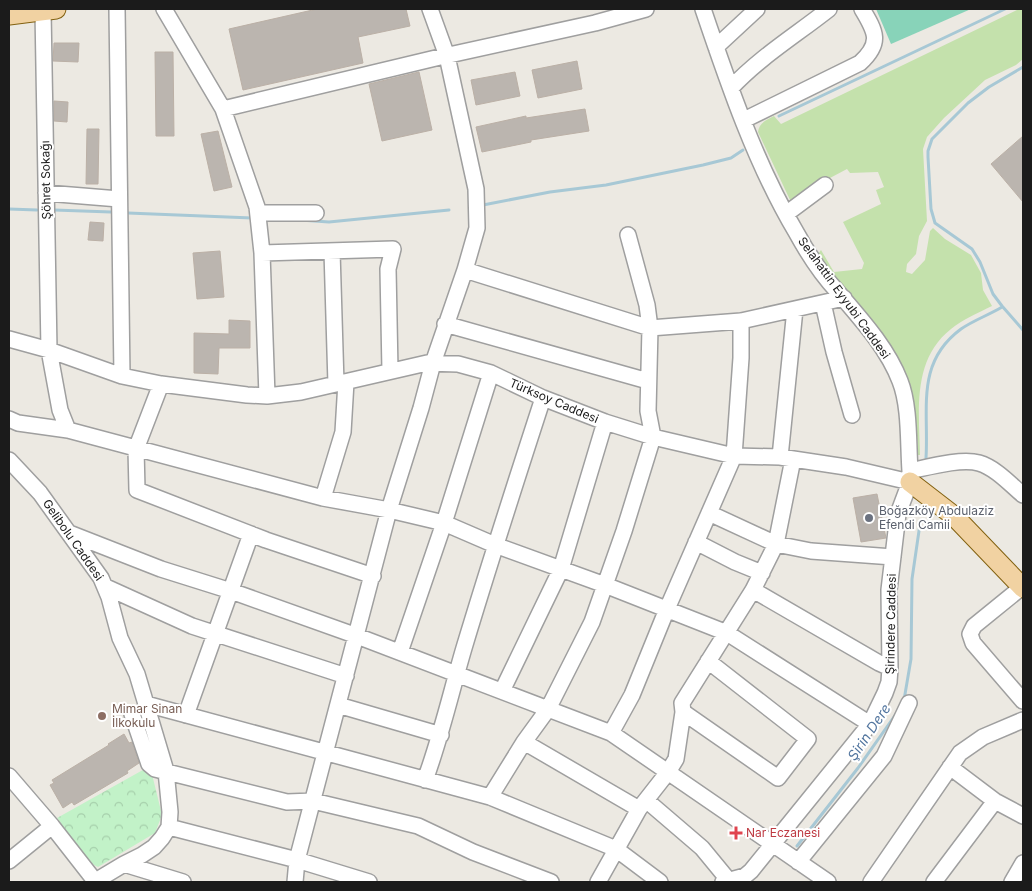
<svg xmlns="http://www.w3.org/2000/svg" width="1032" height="891" font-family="Inter,sans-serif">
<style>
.grass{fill:#c4e1ac}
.park{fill:url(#park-crowns)}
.pitch{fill:#88d3b9}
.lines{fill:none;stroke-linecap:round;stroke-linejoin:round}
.stream{stroke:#a7c8d5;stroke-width:3}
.building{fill:#bbb5af;stroke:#bbb0a6}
.minor-casing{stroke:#9f9f9f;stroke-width:18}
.major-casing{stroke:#826110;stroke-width:21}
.minor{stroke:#fff;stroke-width:15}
.major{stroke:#f1d2a2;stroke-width:19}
.worship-dot{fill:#6b7280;stroke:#fff;stroke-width:2}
.education-dot{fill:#8d6e63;stroke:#fff;stroke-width:2}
.health-dot{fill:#e0444e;stroke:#fff;stroke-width:2}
.labels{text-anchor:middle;stroke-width:4;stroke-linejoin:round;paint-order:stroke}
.street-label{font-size:12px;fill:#1b1b1b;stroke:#fff}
.worship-label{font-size:12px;fill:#5b616d;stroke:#fff;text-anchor:start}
.education-label{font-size:12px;fill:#785e54;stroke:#fff;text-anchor:start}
.health-label{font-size:12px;fill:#be3a42;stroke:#fff;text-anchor:start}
.water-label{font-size:14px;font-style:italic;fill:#53769f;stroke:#fff}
</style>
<defs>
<pattern id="park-crowns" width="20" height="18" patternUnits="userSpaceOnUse" patternTransform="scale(1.25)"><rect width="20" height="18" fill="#c2f2c8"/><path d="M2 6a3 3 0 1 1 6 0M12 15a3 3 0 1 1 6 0" fill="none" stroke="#a6cfab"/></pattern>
</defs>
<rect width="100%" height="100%" fill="#ece9e2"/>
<path class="grass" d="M1019 9H1023V59L1016 65 985 80 944 118 927 137 923 149 927 221 919 236 916 254 907 264 906 272 912 274 925 260 930 231 933 228 945 239 971 255 981 273 983 290 992 306C978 313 963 319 951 329 912 360 919 410 920 455H918C917 432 916 408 910 386 902 354 878 330 858 306 844 289 830 272 818 254L821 250 834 272 862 269 864 263 843 222 881 204 876 190 884 187 878 172 850 173 847 169 811 188 791 202 758 132C759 123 766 120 774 116L781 124Z"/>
<path class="park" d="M150 766 162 815 155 833 98 867 94 865 58 826 61 823 57 818Z"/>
<path class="pitch" d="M876 9H971L891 44Z"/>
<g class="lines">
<path class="stream" d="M1023 67 989 87 968 103 932 139 928 151V157L931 209 935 223 972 249 980 262 993 294 1002 306 1023 330
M779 116 1005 9
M483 205 550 192 606 185 703 165 731 158 743 150
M9 209 37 210
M54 210 111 212
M128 213 252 218
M300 220 329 222 449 210
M926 458C929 409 915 363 961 329 974 320 989 315 1002 307
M904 700 911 659 912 579 920 524
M797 846 858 768 896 714"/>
</g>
<path class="building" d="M317 9H406L410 26 358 37 363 63 243 90 229 29Z
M54 43H79L78 62 53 61Z
M155 52H173L174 136H156Z
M577 61 582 89 538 98 532 70Z
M419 72 432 130 382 141 369 84Z
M515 72 520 96 476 105 471 80Z
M54 101 68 102 67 122 54 121Z
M585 109 589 131 531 140V142L482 152 476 127 526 116V118Z
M87 129H99L98 184H86Z
M218 131 232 187 214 191 201 134Z
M1023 136V202L991 164Z
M90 222 104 223 103 241 88 240Z
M220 251 224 297 197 299 193 253Z
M229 320 250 321V348H219L218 374 194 373V333L229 334Z
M877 494 886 538 861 542 853 498Z
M124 734 129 743 132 742 139 763 127 771 128 773 74 805 72 802 63 808 50 785 54 783 52 780 109 745 108 744Z"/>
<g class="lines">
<g class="minor-casing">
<path id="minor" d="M117 9 122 376
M164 9 223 109 257 207 262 253 267 396
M703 9C728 83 756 165 796 232 807 252 822 275 837 291 860 318 887 347 900 381 910 406 908 443 910 471V482L898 514 889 590 890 668 889 682 885 693 870 724 751 871 745 876 723 882
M43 11 49 350 60 410 68 430
M716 47 757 9
M731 88C760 57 796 35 829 9
M223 109 440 57 595 23 646 9
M744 120 860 63C882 43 876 32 862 9
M46 193 119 199
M258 213H316
M786 214 825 185
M332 251 336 384
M262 253 393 249 388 269 390 371
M465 270 650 328 741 321 844 298
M823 303 834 352 852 415
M445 324 648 381
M9 339 49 350 122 376 161 384 247 395 267 396 301 392 427 363 458 364 491 373 543 398 605 422 653 437 734 456 780 457 846 467 910 482
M161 384 136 449 137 490 266 540 373 576
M9 419 18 423 68 430 323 498 389 510 444 523 495 545 605 585 727 633 870 724
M780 457 795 309
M9 460 40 493 101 578 109 597 120 638 137 674 166 771 170 812 169 827 162 838 154 847 142 855 124 864 94 882
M910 471C929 467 961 458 979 463 996 468 1011 485 1023 495
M323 498 343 432 346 382
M709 513 776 544 811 551 893 557
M69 533 161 569 231 591 357 636 611 733 828 882
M696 542 735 562 762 573
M106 587 192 626 346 676
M1022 587 974 626 970 634 973 643 1023 701
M753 590 879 663 890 668
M400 652 444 523 491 373
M502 691 561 569 605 422
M146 704 490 797 616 849 660 882
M338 705 441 735
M683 712 778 778 808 739 708 661
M132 714 149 764 155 769 287 802 313 801 418 826 473 852 551 882
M186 715 251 534
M611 733 632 695 667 609 734 456 741 358V321
M524 742 639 809
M950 767 995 801 1023 816
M9 776 52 826 95 881
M425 780C441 737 451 692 464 648 489 565 516 481 543 398
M490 797 524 742 548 709 592 622 624 531 653 437 648 411 650 328 647 305 628 235
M646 800 702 848 730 882
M169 827 297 860 369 882
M9 861 52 826
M798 862 884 756 909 703
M124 864 183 882
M295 882 297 860 389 510 421 408 433 363 465 270 477 228 476 189 447 56 430 9
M598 882 639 809 668 772 676 759 683 712 682 703 753 590 776 544 793 459
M871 882 960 753 983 737 1023 720
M934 882 995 801
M1012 882 1023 863"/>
</g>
<g class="major-casing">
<path id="major" d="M9 15 56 9
M910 482 954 516 1023 588"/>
</g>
<use href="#minor" class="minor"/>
<use href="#major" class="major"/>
</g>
<circle class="worship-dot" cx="869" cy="518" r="5"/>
<circle class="education-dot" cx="102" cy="716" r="5"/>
<path class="health-dot" d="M733.5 825.5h5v5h5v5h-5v5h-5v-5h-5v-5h5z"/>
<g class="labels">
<g class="street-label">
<text transform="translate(46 180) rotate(-91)" y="4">Şöhret Sokağı</text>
<text transform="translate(844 298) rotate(54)" y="4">Selahattin Eyyubi Caddesi</text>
<text transform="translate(554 401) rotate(23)" y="4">Türksoy Caddesi</text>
<text transform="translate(73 540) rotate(55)" y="4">Gelibolu Caddesi</text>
<text transform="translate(891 624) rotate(-89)" y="4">Şirindere Caddesi</text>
</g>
<g class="worship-label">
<text x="879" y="515">Boğazköy Abdulaziz<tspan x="879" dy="14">Efendi Camii</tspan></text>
</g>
<g class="education-label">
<text x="112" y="713">Mimar Sinan<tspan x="112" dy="14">İlkokulu</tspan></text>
</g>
<g class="health-label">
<text x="746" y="837">Nar Eczanesi</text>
</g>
<g class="water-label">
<text transform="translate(869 732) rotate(-56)" y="5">Şirin Dere</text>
</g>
</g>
<rect width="1032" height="891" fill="none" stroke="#1b1b1b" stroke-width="20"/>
</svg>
